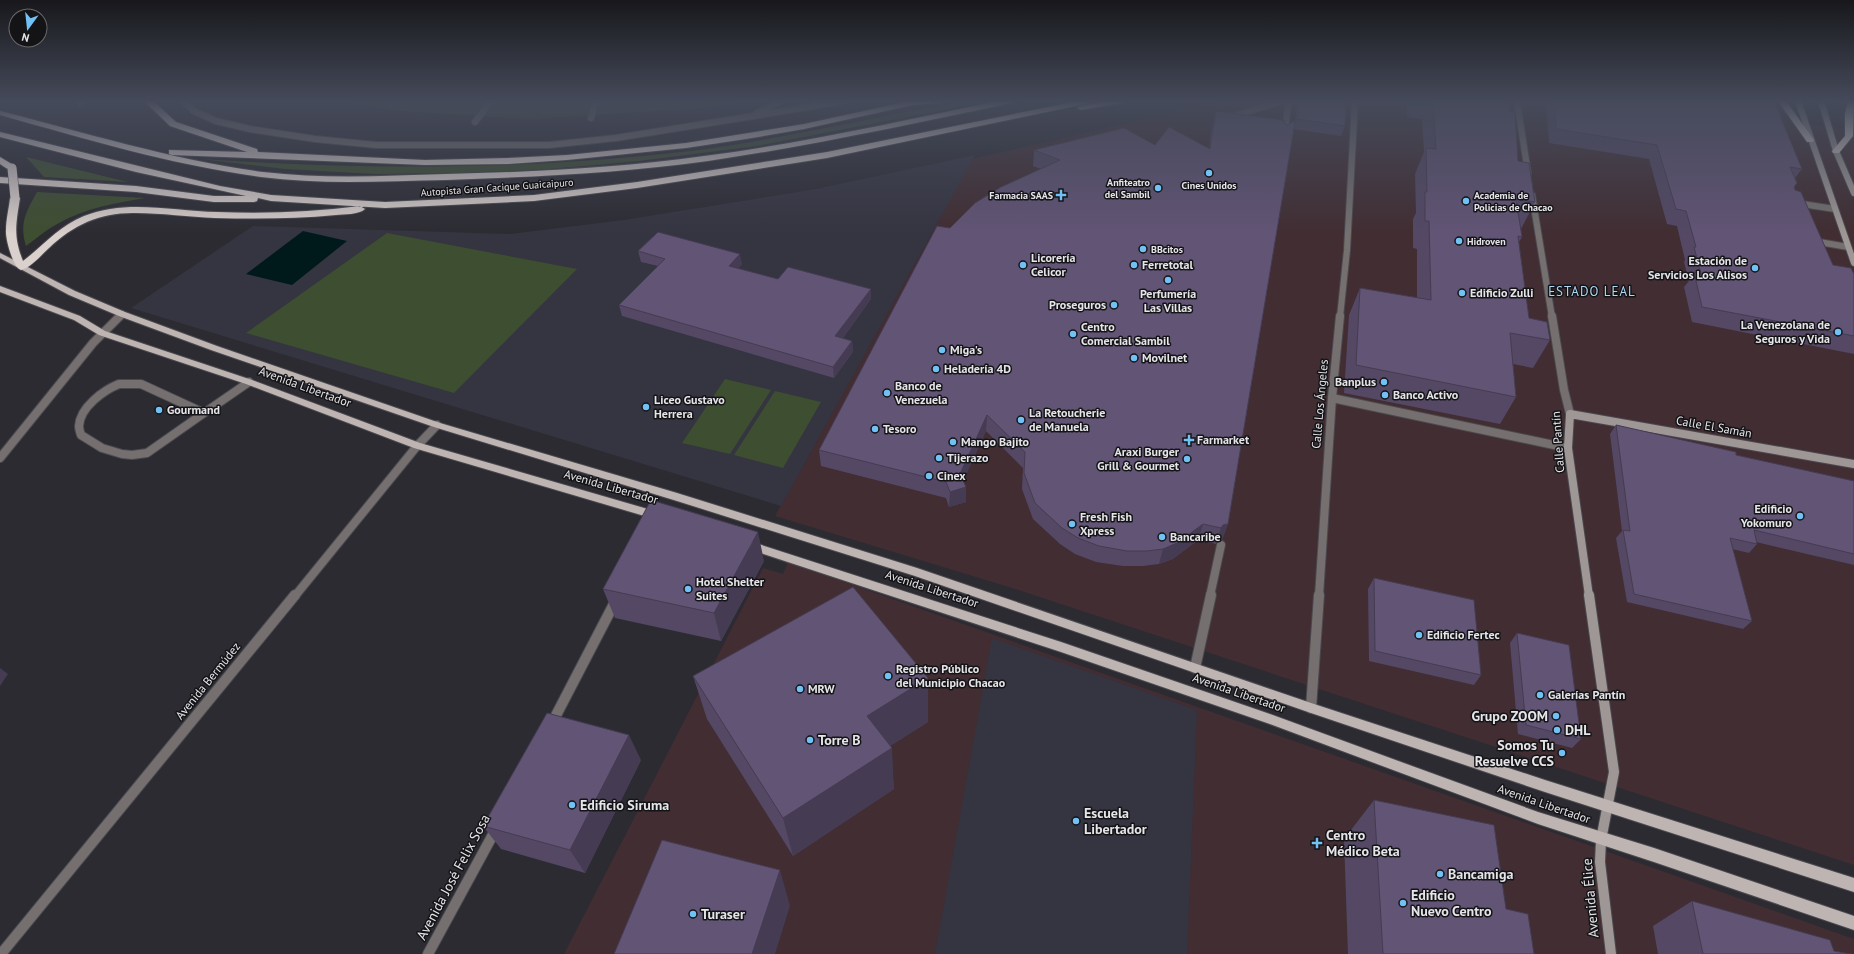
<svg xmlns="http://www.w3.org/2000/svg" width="1854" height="954" font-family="'PT Sans',sans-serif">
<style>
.commercial{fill:#412d32}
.built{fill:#353441}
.green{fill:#3e4e30}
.water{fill:#001a1c}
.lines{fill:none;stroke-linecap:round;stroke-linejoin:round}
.lane-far2-casing{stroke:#4a494f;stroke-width:8}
.lane-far1-casing{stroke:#4a494f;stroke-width:10}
.lane-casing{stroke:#4a494f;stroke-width:12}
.street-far2-casing{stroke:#4a494f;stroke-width:8}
.street-far1-casing{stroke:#4a494f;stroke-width:10}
.street-casing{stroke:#4a494f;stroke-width:12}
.secondary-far2-casing{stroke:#4a494f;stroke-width:8}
.secondary-far1-casing{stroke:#4a494f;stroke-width:10}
.secondary-casing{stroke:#4a494f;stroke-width:12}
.primary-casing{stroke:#4a494f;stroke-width:2}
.highway-casing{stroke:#4a494f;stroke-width:2}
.lane-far2{stroke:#75706f;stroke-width:6}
.lane-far1{stroke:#75706f;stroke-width:8}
.lane{stroke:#75706f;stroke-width:10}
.street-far2{stroke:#75706f;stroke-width:6}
.street-far1{stroke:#75706f;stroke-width:8}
.street{stroke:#75706f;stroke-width:10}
.secondary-far2{stroke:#9e9795;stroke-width:6}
.secondary-far1{stroke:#9e9795;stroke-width:8}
.secondary{stroke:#9e9795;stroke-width:10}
.primary{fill:#beb5b2;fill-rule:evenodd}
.highway{fill:#dad0cc;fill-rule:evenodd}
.highway-bridge-casing{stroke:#4a494f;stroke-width:10;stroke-linecap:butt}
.highway-bridge{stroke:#dad0cc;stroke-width:9}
.wall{fill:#544865}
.shaded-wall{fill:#453b52}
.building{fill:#625475;stroke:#453b52}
.poi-dot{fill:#72c1f5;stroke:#141417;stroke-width:1.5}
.labels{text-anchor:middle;stroke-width:3;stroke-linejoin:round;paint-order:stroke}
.far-poi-label{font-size:10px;font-weight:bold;fill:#e6e6ea;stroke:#141417;text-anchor:start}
.far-street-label{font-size:10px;fill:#e6e6ea;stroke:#141417}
.poi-label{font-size:12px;font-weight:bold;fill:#e6e6ea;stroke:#141417;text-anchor:start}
.street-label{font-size:12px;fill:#e6e6ea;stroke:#141417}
.neighbourhood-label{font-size:13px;letter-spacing:1px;fill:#b0d9f7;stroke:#141417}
.near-poi-label{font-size:14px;font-weight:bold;fill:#e6e6ea;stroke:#141417;text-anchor:start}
.near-street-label{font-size:14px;fill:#e6e6ea;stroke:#141417}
</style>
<rect width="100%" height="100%" fill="#2c2b32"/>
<path class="commercial" d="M1224 101H1775L1786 122 1854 130V865L1012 588 775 516 972 159Z
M788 562 1854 939V954H564L763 568 783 574Z"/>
<path class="built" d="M975 155 781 506 131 308 253 226 510 234 624 220 816 189Z
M992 638 1197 710 1187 954H935Z"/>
<path class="green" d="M343 101H746L704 108 529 119 400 111Z
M965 101H990L757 146 639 161 549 169 462 173 375 174 285 169 200 159C363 170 528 170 691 151 783 139 874 117 965 101Z
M26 157 128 182 44 177Z
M37 192 145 198C115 203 86 208 59 223 47 229 37 238 26 246 19 223 26 212 37 192Z
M387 233 577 269 454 393 246 333Z
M725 379 771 390 730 454 682 443Z
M775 391 821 402 783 468 734 455Z"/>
<path class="water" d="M303 231 347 241 292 285 246 274Z"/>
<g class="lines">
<g class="lane-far2-casing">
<path id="lane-far2" d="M183 101 194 111 216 121 250 129 315 139 376 145H549L616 138 747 117
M80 103 83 101
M1231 117 1282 101
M591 118 596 101
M475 122 491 101
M1284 135 1289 101
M1804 209 1802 204 1835 209
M1817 238 1819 242 1848 247"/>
</g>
<g class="lane-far1-casing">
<path id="lane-far1" d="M119 384H141L204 413 147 453 132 455 122 454 102 448 81 435C80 432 79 429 79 426 80 407 104 390 119 384Z
M204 413 249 382
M1210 596 1221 545"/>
</g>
<g class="lane-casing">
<path id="lane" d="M1195 668 1211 595"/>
</g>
<g class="street-far2-casing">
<path id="street-far2" d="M1517 101 1528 173
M757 113 782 101
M747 117 844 101
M1532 195 1552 317
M119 317 122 314
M1340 317 1347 250 1355 101"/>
</g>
<g class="street-far1-casing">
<path id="street-far1" d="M1552 316 1564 390 1570 414
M1332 398 1568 448
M0 458 93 343 120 316
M295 596 417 446 437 425
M1319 596 1332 398 1340 316"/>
</g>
<g class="street-casing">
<path id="street" d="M1311 708 1319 595
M551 725 616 600
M1 954 295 595
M428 954 496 829"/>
</g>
<g class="secondary-far2-casing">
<path id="secondary-far2" d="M1798 101 1854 263
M1821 101 1836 151 1854 193"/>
</g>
<g class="secondary-far1-casing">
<path id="secondary-far1" d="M1589 596 1568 448 1570 414 1854 464"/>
</g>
<g class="secondary-casing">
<path id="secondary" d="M1589 595 1614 772 1601 840 1600 862 1611 954"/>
</g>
<g class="primary-casing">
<path id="primary" d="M0 253 75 291 125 312 217 346 440 423 677 493 917 568 1311 703 1545 780 1854 878V892L1545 792 1311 713 915 576 677 501 434 427 211 350 119 316 69 295 0 258Z
M0 286 80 316 105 331 252 380 420 443 658 512 662 513 663 516 662 519 658 520 414 448 246 384 99 335 74 320 0 292Z
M749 541 1061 642 1267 713 1538 812 1654 848 1854 916V930L1654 862 1538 824 1267 723 1061 652 745 548 744 545 745 542Z"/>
</g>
<g class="highway-casing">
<path id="highway" d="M144 101H153L176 122 257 149 258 152 425 160 508 158 567 155 686 143 804 124 910 101H945L941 103 913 105 804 129 746 139 686 148 567 160 508 164 425 165 172 155 169 154V150L247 152 170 126Z
M999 101H1016L1012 103C911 124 810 146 708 161 621 173 534 177 446 180 384 181 322 185 261 177 172 165 86 139 0 115V111C87 133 173 160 263 172 323 179 384 176 446 174 532 172 618 168 704 156 804 143 901 121 999 101Z
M1078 101H1094L1090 103 827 158 637 188 534 201 385 208 271 201 258 198 257 201 254 202H214L136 192 0 183V177L136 186 214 196H246L136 172 0 137V132L220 186 271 195 385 202 534 195 637 182 827 152Z
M1107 101H1126L1122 103 1081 110 1077 108 1081 106Z
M1778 101H1786L1814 140 1813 142H1807Z
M1848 101H1854L1853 136 1839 153H1833L1832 151 1845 136V114Z
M0 157 15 166V170H9L0 164Z
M15 195 20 198C16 224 13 236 23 261 44 245 59 226 84 216 126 199 173 211 217 212 265 214 312 212 360 206L365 209C359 215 343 214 336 215 295 219 255 219 215 218 189 217 162 213 136 213 102 212 74 224 49 248 41 255 32 267 21 270 13 268 5 238 6 230 6 219 9 208 10 198Z"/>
</g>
<use href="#lane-far2" class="lane-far2"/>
<use href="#lane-far1" class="lane-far1"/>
<use href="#lane" class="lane"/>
<use href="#street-far2" class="street-far2"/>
<use href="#street-far1" class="street-far1"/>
<use href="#street" class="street"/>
<use href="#secondary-far2" class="secondary-far2"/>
<use href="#secondary-far1" class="secondary-far1"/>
<use href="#secondary" class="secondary"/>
<use href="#primary" class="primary"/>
<use href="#highway" class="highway"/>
<g class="highway-bridge-casing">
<path id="highway-bridge" d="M12 168 15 198"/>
</g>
<use href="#highway-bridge" class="highway-bridge"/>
</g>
<path class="wall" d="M1297 101H1346L1345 126 1341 136 1294 129 1228 524 1222 540 1217 541 1216 544 1198 540 1173 559 1159 564 1143 566H1123L1096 562 1075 554 1060 544 1033 519 1022 489 1023 468 986 431 963 481 966 502 949 507 946 498 821 466 819 450 950 228 1041 169 1033 166 1034 150 1155 145 1209 148 1212 126 1216 111 1285 124 1288 125 1295 122Z
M1406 101H1508L1518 161 1535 202 1521 229 1522 237 1519 242 1529 318 1550 340 1533 368 1513 364 1516 397 1500 424 1344 393 1349 315 1360 288 1417 298V249L1413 248V219L1416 213 1415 174 1424 152 1422 119 1407 117Z
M1546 101H1774L1802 169 1795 178V190L1833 265 1854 274V354L1692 322 1684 287 1689 281 1684 262 1685 260 1677 226 1667 224 1649 159 1549 143Z
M638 251 742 264 738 268 778 279 871 299 843 338 852 341 853 352 834 378 622 316 619 305 658 266 641 262Z
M1616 425 1736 455 1854 481V565L1756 542 1757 544 1749 553 1732 549 1752 621 1743 629 1627 602 1616 538 1622 531 1610 434Z
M764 561 721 641 615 618 603 589Z
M1374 578 1481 675 1474 685 1369 661 1368 589Z
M1517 633 1581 739 1572 748 1518 734 1510 643Z
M693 676 928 678V722L890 746 894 789 793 856 707 719Z
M641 760 585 873 501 849 483 826Z
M1374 800 1506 909 1534 954H1348L1344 839Z
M1692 901 1834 951 1851 954H1658L1653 926Z"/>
<path class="shaded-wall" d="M740 254 742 264 731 276 729 266Z
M871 289V299L836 347 835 336Z
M852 341 853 352 834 378 833 367Z
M987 415 986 431 960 489 966 487V502L949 507 950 492 960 474Z
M1203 524 1198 540 1173 559 1159 564 1163 549Z
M1228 524 1222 540 1217 541 1216 544 1221 528 1223 525Z
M758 532 764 561 721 641 714 613Z
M0 668 8 674 0 686Z
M928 678V722L871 758 867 716Z
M629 735 641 760 585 873 570 850Z
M892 748 894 789 793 856 783 818Z
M780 870 790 906 775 954H752Z"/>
<path class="building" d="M1299 101H1346L1345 126 1297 119Z
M1433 101H1508L1509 111 1515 112 1518 161 1529 163 1535 202 1516 199 1522 237 1518 236 1529 318 1547 322 1550 340 1510 333 1516 397 1356 365 1360 288 1431 300 1429 221H1425V192H1427L1426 148 1436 149Z
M1554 101H1774L1802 169 1790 167 1797 183 1794 187 1795 190 1801 192 1833 265 1851 268 1854 274V336L1702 307 1694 272 1701 274 1694 247H1696L1686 211 1676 209 1657 145 1556 129Z
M1216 111 1284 120 1285 124 1288 125 1293 121 1295 122 1228 524 1223 525 1221 528 1203 524 1177 543 1163 549 1147 551H1127L1099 546 1078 538 1062 528 1035 503 1024 473 1025 452 987 415 960 474 966 487 950 492 946 482 819 450 937 226 950 228 975 203 1001 187 1060 160 1034 150 1124 128 1155 145 1169 127 1210 149Z
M658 232 740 254 729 266 778 279 788 267 871 289 835 336 852 341 833 367 619 305 665 259 638 251Z
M1616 425 1736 452V455L1854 481V554L1754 530 1757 544 1730 538 1752 621 1634 594 1623 530 1630 531Z
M651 500 758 532 714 613 603 589Z
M1374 578 1474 600 1481 675 1375 651Z
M853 587 928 678 867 716 892 748 783 818 693 676Z
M1517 633 1569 645 1581 739 1526 725Z
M547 713 629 735 570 850 483 826Z
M1374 800 1494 825 1506 909 1528 914 1534 954H1383Z
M662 840 780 870 752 954H614Z
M1692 901 1830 940 1834 951 1851 954H1703Z"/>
<linearGradient id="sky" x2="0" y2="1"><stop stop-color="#18181c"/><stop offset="0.43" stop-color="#454a5a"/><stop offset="1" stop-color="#454a5a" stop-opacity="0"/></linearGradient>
<rect width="1854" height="235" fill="url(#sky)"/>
<g class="poi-dot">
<circle cx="1209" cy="173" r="4"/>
<circle cx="1158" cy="188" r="4"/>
<path d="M1059 189h4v4h4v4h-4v4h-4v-4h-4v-4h4z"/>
<circle cx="1466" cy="201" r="4"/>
<circle cx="1459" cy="241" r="4"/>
<circle cx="1143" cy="249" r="4"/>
<circle cx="1023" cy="265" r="4"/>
<circle cx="1134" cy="265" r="4"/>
<circle cx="1755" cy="268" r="4"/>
<circle cx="1168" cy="280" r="4"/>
<circle cx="1462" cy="293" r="4"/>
<circle cx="1114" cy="305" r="4"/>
<circle cx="1838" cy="332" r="4"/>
<circle cx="1073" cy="334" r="4"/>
<circle cx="942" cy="350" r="4"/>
<circle cx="1134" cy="358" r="4"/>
<circle cx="936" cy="369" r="4"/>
<circle cx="1384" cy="382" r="4"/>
<circle cx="887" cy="393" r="4"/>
<circle cx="1385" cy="395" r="4"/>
<circle cx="646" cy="407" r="4"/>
<circle cx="159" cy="410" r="4"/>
<circle cx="1021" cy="420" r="4"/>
<circle cx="875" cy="429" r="4"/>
<path d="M1187 434h4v4h4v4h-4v4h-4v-4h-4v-4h4z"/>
<circle cx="953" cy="442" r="4"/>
<circle cx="939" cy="458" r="4"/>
<circle cx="1187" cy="459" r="4"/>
<circle cx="929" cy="476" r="4"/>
<circle cx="1800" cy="516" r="4"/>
<circle cx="1072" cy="524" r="4"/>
<circle cx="1162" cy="537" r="4"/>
<circle cx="688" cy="589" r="4"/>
<circle cx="1419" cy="635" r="4"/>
<circle cx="888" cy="676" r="4"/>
<circle cx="800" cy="689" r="4"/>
<circle cx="1540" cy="695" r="4"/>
<circle cx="1556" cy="716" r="4"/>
<circle cx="1557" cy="730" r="4"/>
<circle cx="810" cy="740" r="4"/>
<circle cx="1562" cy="753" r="4"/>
<circle cx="572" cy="805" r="4"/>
<circle cx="1076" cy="821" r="4"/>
<path d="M1315 837h4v4h4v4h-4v4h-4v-4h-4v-4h4z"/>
<circle cx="1440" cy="874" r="4"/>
<circle cx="1403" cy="903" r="4"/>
<circle cx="693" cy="914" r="4"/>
</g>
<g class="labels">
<g class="far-poi-label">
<text x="1150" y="186" text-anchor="end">Anfiteatro<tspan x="1150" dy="12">del Sambil</tspan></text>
<text x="1209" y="189" text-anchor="middle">Cines Unidos</text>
<text x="1053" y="199" text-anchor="end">Farmacia SAAS</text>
<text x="1474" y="199">Academia de<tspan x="1474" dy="12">Policias de Chacao</tspan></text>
<text x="1467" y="245">Hidroven</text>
<text x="1151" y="253">BBcitos</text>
</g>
<g class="far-street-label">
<text transform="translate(497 187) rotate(-4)" y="4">Autopista Gran Cacique Guaicaipuro</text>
</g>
<g class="poi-label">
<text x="1031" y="262">Licorería<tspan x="1031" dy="14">Celicor</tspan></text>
<text x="1747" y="265" text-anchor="end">Estación de<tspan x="1747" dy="14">Servicios Los Alisos</tspan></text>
<text x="1142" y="269">Ferretotal</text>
<text x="1470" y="297">Edificio Zulli</text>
<text x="1168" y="298" text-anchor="middle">Perfumería<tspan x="1168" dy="14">Las Villas</tspan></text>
<text x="1106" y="309" text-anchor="end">Proseguros</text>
<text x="1830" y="329" text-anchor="end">La Venezolana de<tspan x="1830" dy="14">Seguros y Vida</tspan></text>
<text x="1081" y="331">Centro<tspan x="1081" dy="14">Comercial Sambil</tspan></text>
<text x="950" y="354">Miga's</text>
<text x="1142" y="362">Movilnet</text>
<text x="944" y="373">Heladería 4D</text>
<text x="1376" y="386" text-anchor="end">Banplus</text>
<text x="895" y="390">Banco de<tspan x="895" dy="14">Venezuela</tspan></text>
<text x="1393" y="399">Banco Activo</text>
<text x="654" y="404">Liceo Gustavo<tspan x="654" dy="14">Herrera</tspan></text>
<text x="167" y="414">Gourmand</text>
<text x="1029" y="417">La Retoucherie<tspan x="1029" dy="14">de Manuela</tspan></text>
<text x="883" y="433">Tesoro</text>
<text x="1197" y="444">Farmarket</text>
<text x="961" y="446">Mango Bajito</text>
<text x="1179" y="456" text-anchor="end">Araxi Burger<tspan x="1179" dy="14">Grill &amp; Gourmet</tspan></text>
<text x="947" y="462">Tijerazo</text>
<text x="937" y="480">Cinex</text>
<text x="1792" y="513" text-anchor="end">Edificio<tspan x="1792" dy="14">Yokomuro</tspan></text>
<text x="1080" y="521">Fresh Fish<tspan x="1080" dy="14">Xpress</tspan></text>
<text x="1170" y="541">Bancaribe</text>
<text x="696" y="586">Hotel Shelter<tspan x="696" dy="14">Suites</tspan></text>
<text x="1427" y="639">Edificio Fertec</text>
<text x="896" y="673">Registro Público<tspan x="896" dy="14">del Municipio Chacao</tspan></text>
<text x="808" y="693">MRW</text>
<text x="1548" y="699">Galerías Pantín</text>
</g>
<g class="street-label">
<text transform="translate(305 387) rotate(20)" y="4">Avenida Libertador</text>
<text transform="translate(1320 404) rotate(-85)" y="4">Calle Los Ángeles</text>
<text transform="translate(1714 427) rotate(10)" y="4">Calle El Samán</text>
<text transform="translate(1558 442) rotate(-94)" y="4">Calle Pantín</text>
<text transform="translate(611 487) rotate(16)" y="4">Avenida Libertador</text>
<text transform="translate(932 589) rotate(18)" y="4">Avenida Libertador</text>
<text transform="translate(208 681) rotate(-51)" y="4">Avenida Bermúdez</text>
<text transform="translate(1239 693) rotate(19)" y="4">Avenida Libertador</text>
<text transform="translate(1544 804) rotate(19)" y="4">Avenida Libertador</text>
</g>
<g class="neighbourhood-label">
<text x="1592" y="296">ESTADO LEAL</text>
</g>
<g class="near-poi-label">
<text x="1548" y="721" text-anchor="end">Grupo ZOOM</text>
<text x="1565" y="735">DHL</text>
<text x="818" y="745">Torre B</text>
<text x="1554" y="750" text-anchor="end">Somos Tu<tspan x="1554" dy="16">Resuelve CCS</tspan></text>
<text x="580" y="810">Edificio Siruma</text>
<text x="1084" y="818">Escuela<tspan x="1084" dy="16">Libertador</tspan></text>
<text x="1326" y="840">Centro<tspan x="1326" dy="16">Médico Beta</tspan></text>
<text x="1448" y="879">Bancamiga</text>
<text x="1411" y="900">Edificio<tspan x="1411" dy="16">Nuevo Centro</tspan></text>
<text x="701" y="919">Turaser</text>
</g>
<g class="near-street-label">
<text transform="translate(453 877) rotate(-62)" y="5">Avenida José Felix Sosa</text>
<text transform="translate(1590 898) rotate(-95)" y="5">Avenida Élice</text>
</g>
</g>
<g transform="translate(28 28) rotate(195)"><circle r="19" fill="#141417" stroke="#68686b"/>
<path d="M0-3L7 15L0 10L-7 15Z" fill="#72c1f5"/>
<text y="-6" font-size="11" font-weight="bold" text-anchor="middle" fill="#e6e6ea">N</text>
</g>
</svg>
